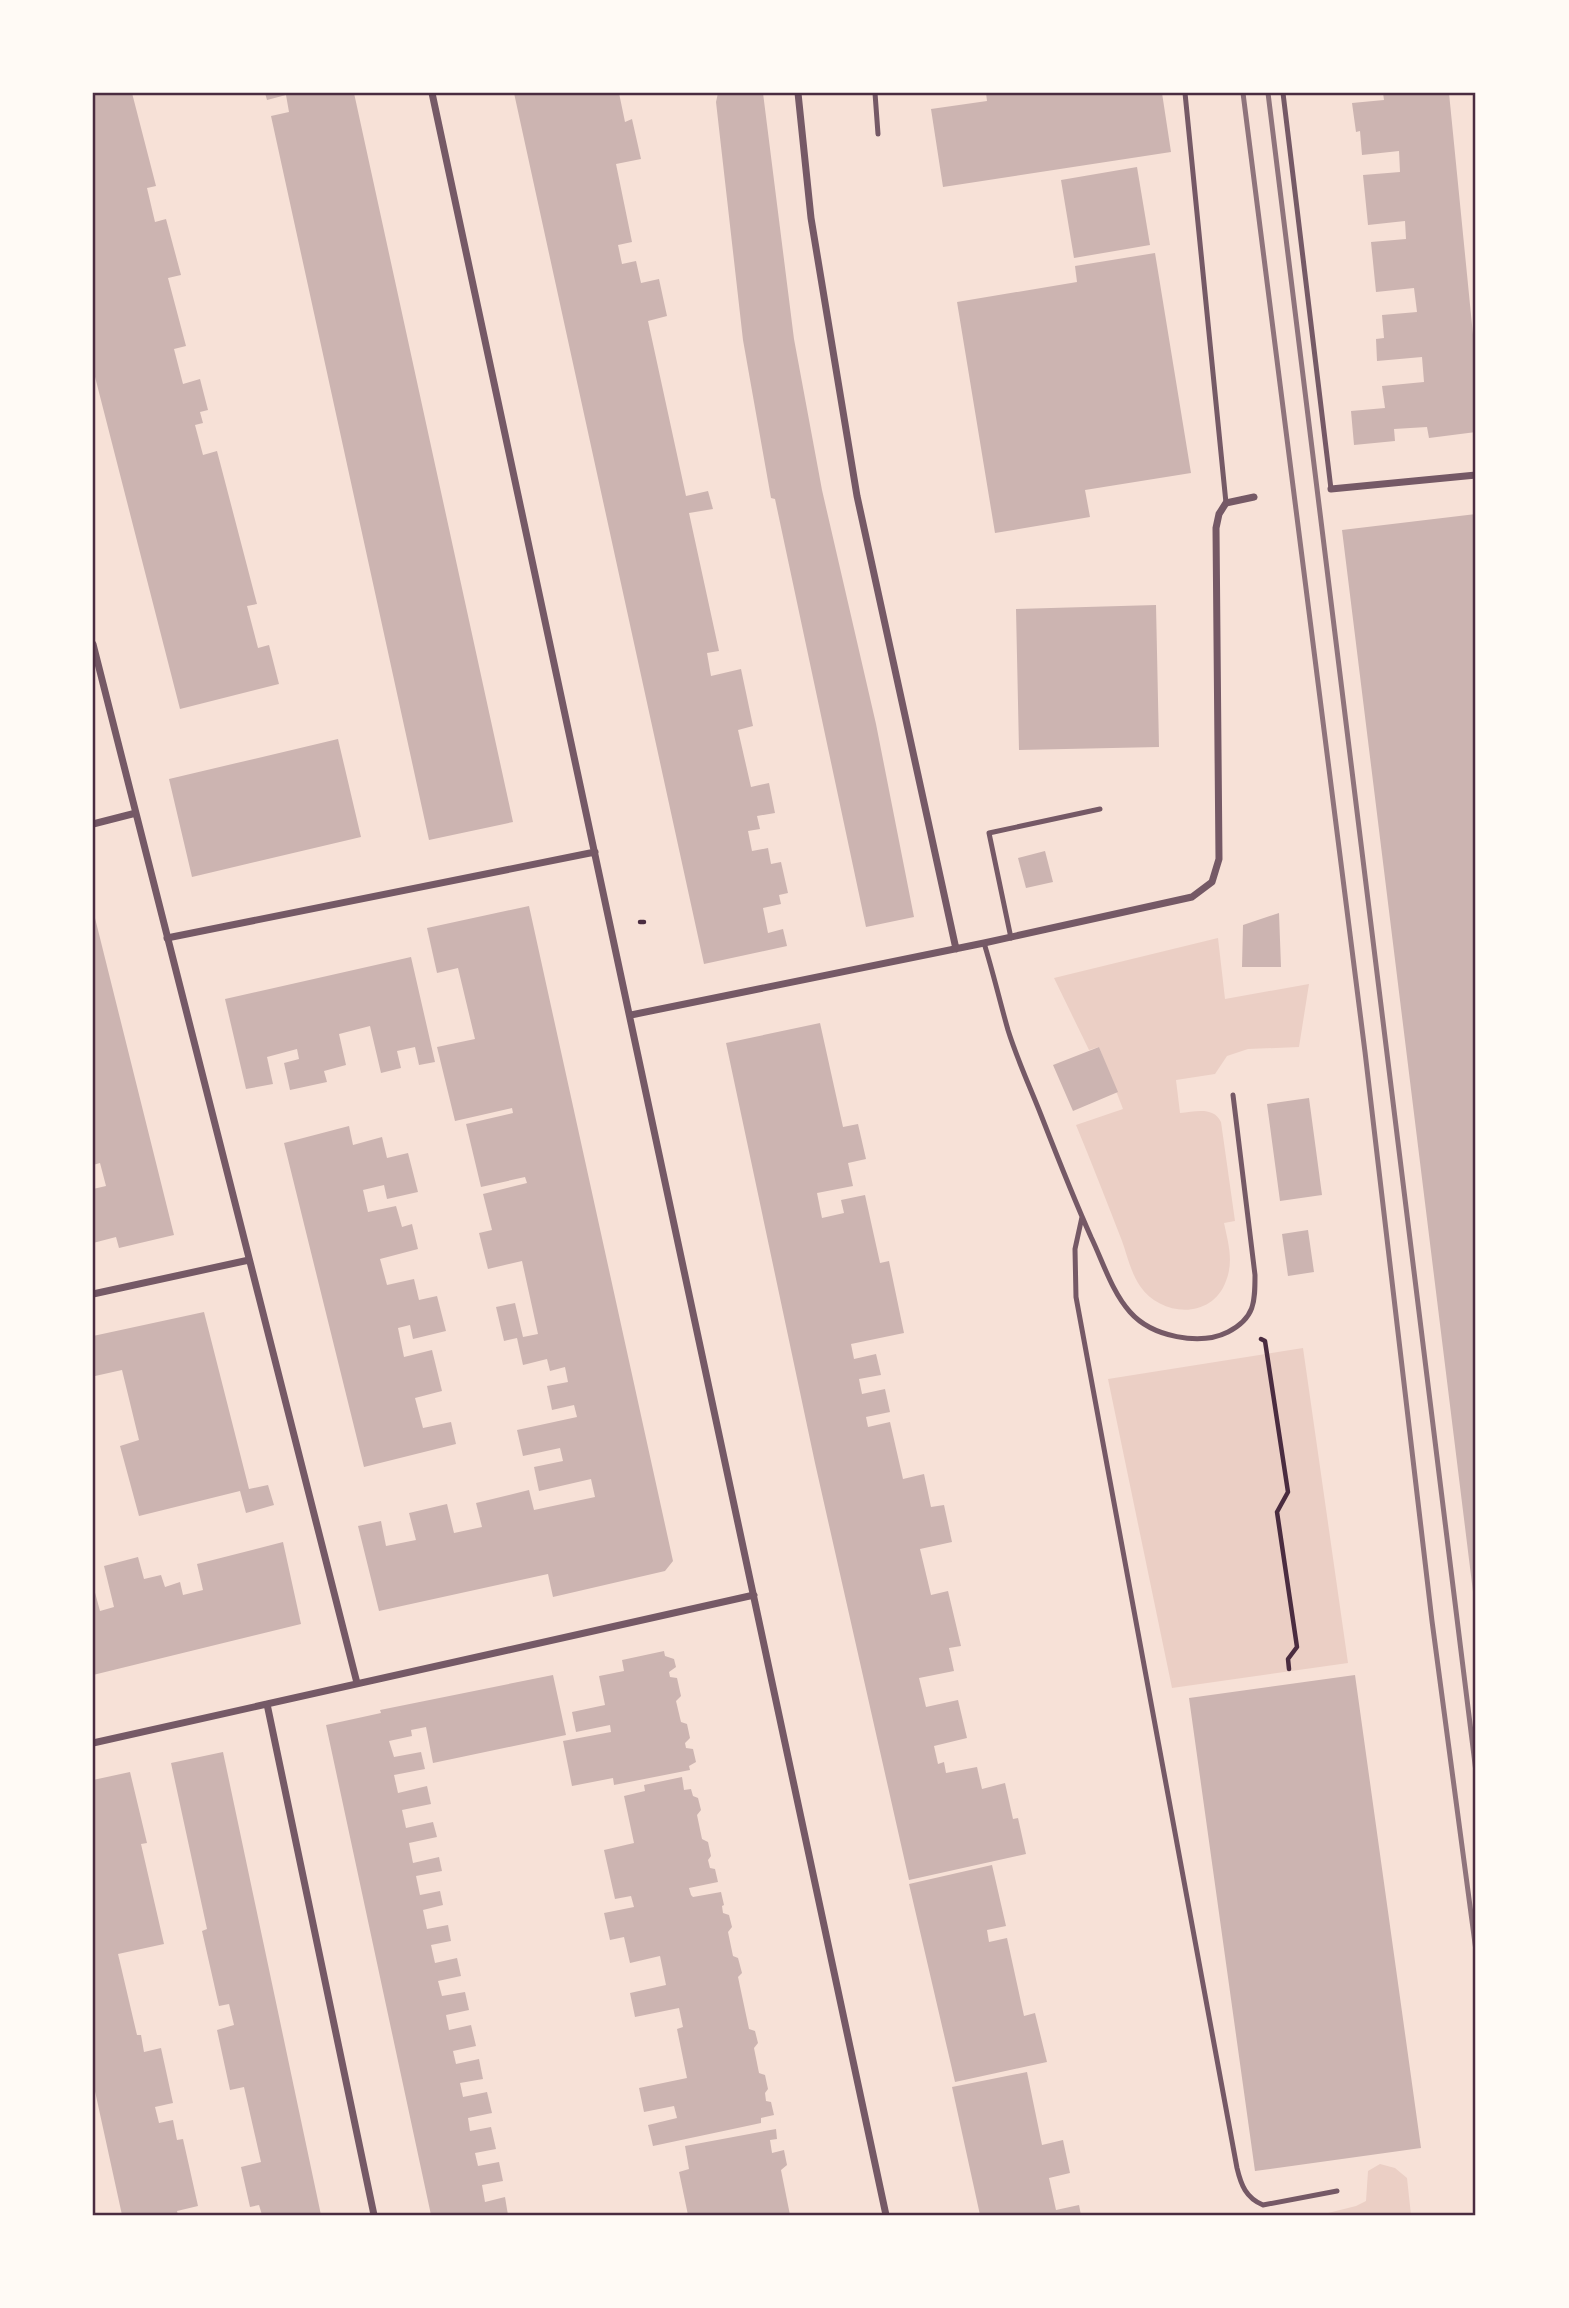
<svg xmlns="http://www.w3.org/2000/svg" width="1569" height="2308" font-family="'Fira Sans Condensed',sans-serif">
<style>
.green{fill:#ebcfc5}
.building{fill:#ccb4b1}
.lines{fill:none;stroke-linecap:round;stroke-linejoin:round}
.path{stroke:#4a2c40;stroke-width:4.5}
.service{stroke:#755966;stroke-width:5}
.minor{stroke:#755966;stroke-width:7}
.rail{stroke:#8f747c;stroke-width:5}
.neatline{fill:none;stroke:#4a2c40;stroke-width:2.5}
</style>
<rect width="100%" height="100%" fill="#f7e1d7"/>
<path class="green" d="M1218 938 1225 999 1309 984 1299 1047 1248 1049 1227 1056 1215 1074 1176 1080 1180 1113C1195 1112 1213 1106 1221 1122L1235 1221 1224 1223C1228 1242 1234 1261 1226 1281 1212 1320 1161 1317 1140 1286 1131 1273 1127 1255 1122 1241 1107 1202 1092 1164 1076 1125L1123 1109 1099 1047 1089 1050 1054 978Z
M1303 1348 1348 1663 1172 1688 1108 1379Z
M1380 2164 1395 2168 1407 2178 1411 2215H1320L1356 2206 1366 2201 1368 2171Z"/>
<path class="building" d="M93 93H132L156 186 147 188 155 222 166 219 181 275 168 278 186 346 174 349 183 384 200 379 208 410 200 412 203 423 195 425 203 455 217 451 257 604 247 606 258 648 269 645 279 684 180 709 93 369Z
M265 93H354L513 822 429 840 271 116 289 112 286 95 267 100Z
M514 93H619L625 122 632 119 641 159 616 164 632 242 618 245 622 264 636 261 641 283 659 279 667 316 648 321 686 496 708 491 713 509 689 513 719 651 707 653 711 676 741 669 753 726 738 730 751 787 769 783 775 813 757 816 760 829 748 831 752 851 768 848 771 864 781 862 788 893 779 895 781 904 763 908 768 933 783 929 787 946 704 964Z
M718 93H763L794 339 822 490 876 724 914 917 866 927 775 499 771 498 743 340 716 102Z
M986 93H1162L1171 152 943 187 931 109 987 101Z
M1383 93H1449L1476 365V432L1429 438 1427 427 1394 429 1395 441 1354 445 1351 411 1385 408 1382 386 1424 382 1422 357 1377 361 1376 339 1384 338 1382 315 1417 312 1414 288 1376 292 1371 242 1406 239 1405 221 1368 225 1363 175 1400 172 1399 151 1362 155 1360 131 1356 132 1352 103 1384 100Z
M1137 167 1150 245 1074 258 1061 180Z
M1155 253 1191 473 1085 490 1090 517 995 533 957 302 1077 282 1075 266Z
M1476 514V1608H1475L1342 530Z
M1156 605 1159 747 1019 750 1016 609Z
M338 739 361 837 192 877 169 779Z
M1045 851 1053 882 1026 888 1018 858Z
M529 906 673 1561 665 1571 553 1597 548 1574 379 1611 358 1526 381 1521 386 1546 416 1540 409 1513 447 1504 454 1533 482 1527 476 1503 529 1490 534 1510 595 1497 591 1479 539 1491 534 1467 563 1461 560 1448 523 1456 517 1430 577 1417 574 1405 552 1410 547 1386 568 1382 565 1367 550 1371 547 1359 523 1365 517 1338 504 1341 496 1307 515 1303 523 1337 538 1334 522 1261 488 1269 479 1233 492 1230 483 1194 527 1183 525 1177 481 1187 466 1124 513 1113 512 1108 455 1121 437 1047 475 1039 458 968 437 973 427 928Z
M1279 913 1281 967H1242L1243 925Z
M94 914 174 1235 119 1248 116 1237 93 1243V1189L106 1186 100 1163 93 1165Z
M411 957 435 1062 419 1065 415 1047 397 1051 401 1068 381 1073 370 1026 339 1034 346 1065 324 1071 327 1082 290 1090 284 1063 299 1059 297 1049 267 1057 273 1084 246 1089 225 999Z
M820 1023 843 1127 858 1124 866 1159 848 1163 853 1186 817 1193 822 1218 844 1213 841 1200 865 1195 880 1263 889 1261 904 1333 851 1344 854 1359 876 1354 881 1375 859 1379 862 1394 885 1389 890 1412 866 1417 868 1427 890 1422 903 1479 924 1474 931 1507 944 1505 952 1542 920 1549 931 1595 948 1591 961 1646 949 1648 954 1671 919 1678 926 1707 958 1700 967 1738 934 1746 938 1764 944 1762 946 1773 977 1767 982 1789 1005 1783 1013 1819 1018 1818 1026 1854 909 1880 815 1463 726 1043Z
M1099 1047 1118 1092 1073 1111 1053 1065Z
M1309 1098 1322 1195 1280 1201 1267 1104Z
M349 1126 353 1145 382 1137 387 1158 408 1153 418 1192 387 1199 384 1185 363 1190 368 1212 396 1206 402 1227 412 1224 418 1249 380 1259 387 1285 414 1279 419 1300 437 1296 446 1331 413 1339 410 1325 398 1328 404 1357 432 1350 442 1391 415 1398 423 1428 451 1422 456 1444 364 1467 284 1143Z
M1308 1230 1314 1272 1288 1276 1282 1234Z
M204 1312 249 1489 268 1485 274 1505 246 1513 240 1491 139 1516 120 1446 139 1440 122 1370 95 1376 93 1336Z
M283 1542 301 1624 93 1675V1585L100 1611 114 1607 104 1566 138 1557 144 1579 161 1575 165 1587 180 1582 183 1595 203 1590 197 1564Z
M664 1651 665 1656 674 1659 676 1667 669 1672 670 1677 677 1678 681 1696 676 1701 681 1722 687 1724 690 1738 685 1743 686 1748 693 1749 696 1762 689 1766 690 1770 614 1785 613 1778 572 1786 563 1741 611 1732 610 1725 576 1732 572 1712 605 1705 599 1676 624 1671 622 1660Z
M553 1675 566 1735 433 1763 426 1727 411 1730 412 1736 389 1741 394 1757 421 1752 425 1769 394 1775 398 1793 427 1786 431 1804 402 1810 406 1828 433 1822 437 1837 409 1843 413 1863 439 1857 442 1871 416 1876 420 1895 440 1891 443 1905 423 1910 427 1929 448 1925 451 1941 431 1945 435 1963 457 1958 461 1976 438 1981 442 1996 465 1992 469 2010 446 2015 449 2030 471 2025 476 2046 453 2051 456 2064 479 2059 483 2079 460 2083 463 2097 487 2092 492 2113 468 2118 470 2131 491 2127 496 2149 475 2153 478 2166 499 2162 503 2181 482 2185 485 2202 505 2197 508 2215H431L326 1725 381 1713 380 1710Z
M1355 1675 1421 2148 1255 2171 1189 1698Z
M223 1752 321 2215H262L259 2205 250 2207 241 2167 261 2162 244 2087 230 2090 217 2030 234 2025 229 2004 219 2006 202 1931 207 1929 171 1763Z
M130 1772 147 1843 141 1844 164 1944 118 1954 137 2035H141L144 2052 161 2048 173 2103 155 2107 159 2123 173 2120 177 2140 183 2139 198 2206 177 2211 178 2215H122L93 2082V1780Z
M682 1777 684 1790 691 1789 693 1796 698 1798 701 1810 697 1815 702 1839 708 1842 711 1856 708 1860 710 1868 715 1869 718 1882 689 1888 691 1895 693 1897 721 1892 724 1905 722 1906 723 1913 729 1915 732 1927 728 1932 733 1956 738 1958 742 1973 738 1977 749 2029 755 2031 758 2043 754 2048 759 2073 765 2075 768 2089 765 2093 766 2101 771 2102 774 2115 761 2118V2123L653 2146 648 2125 677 2118 674 2106 644 2112 639 2088 687 2078 677 2029 683 2027 679 2008 635 2017 630 1993 666 1985 660 1956 630 1963 624 1937 610 1940 604 1913 634 1907 631 1896 615 1899 604 1850 634 1843 624 1796 645 1791 644 1785Z
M992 1865 1006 1926 987 1930 989 1942 1007 1938 1024 2016 1035 2013 1047 2062 955 2082 909 1884Z
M1027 2072 1042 2145 1063 2140 1070 2173 1049 2178 1056 2210 1079 2205 1081 2215H980L952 2087Z
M776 2129 777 2139 770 2140 772 2153 784 2150 787 2165 781 2170 790 2215H688L679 2172 689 2169 685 2146Z"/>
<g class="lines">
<path class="path" d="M640 922H644
M1261 1339 1265 1341 1288 1492 1277 1512 1297 1647 1288 1659 1289 1669"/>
<path class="service" d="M875 93 878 134
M1185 93 1226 503
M1283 93 1331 489
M1011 938 989 833 1100 809
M984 943C993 972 1000 1002 1008 1030 1017 1059 1030 1087 1041 1115 1057 1156 1073 1197 1091 1237 1103 1262 1112 1292 1130 1312 1152 1337 1200 1346 1228 1332 1255 1318 1255 1302 1255 1275L1233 1095
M1082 1217 1075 1249 1076 1297 1237 2168C1241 2185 1246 2198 1263 2205L1337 2191"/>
<path class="minor" d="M432 93 886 2215
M798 93 811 218 857 496 956 949
M1331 489 1476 475
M93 644 357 1683
M93 824 136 813
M167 938 595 852
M631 1015 984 943 1192 897 1212 882 1219 859 1216 528 1219 514 1226 503 1254 497
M93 1294 249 1260
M267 1704 374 2215
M93 1743 754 1595"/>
<path class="rail" d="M1243 93 1365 1052 1432 1621 1476 1951
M1268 93 1476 1772"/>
</g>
<rect width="1569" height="2308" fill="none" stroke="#fffaf5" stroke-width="189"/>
<rect x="94" y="94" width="1380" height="2120" class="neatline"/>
</svg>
